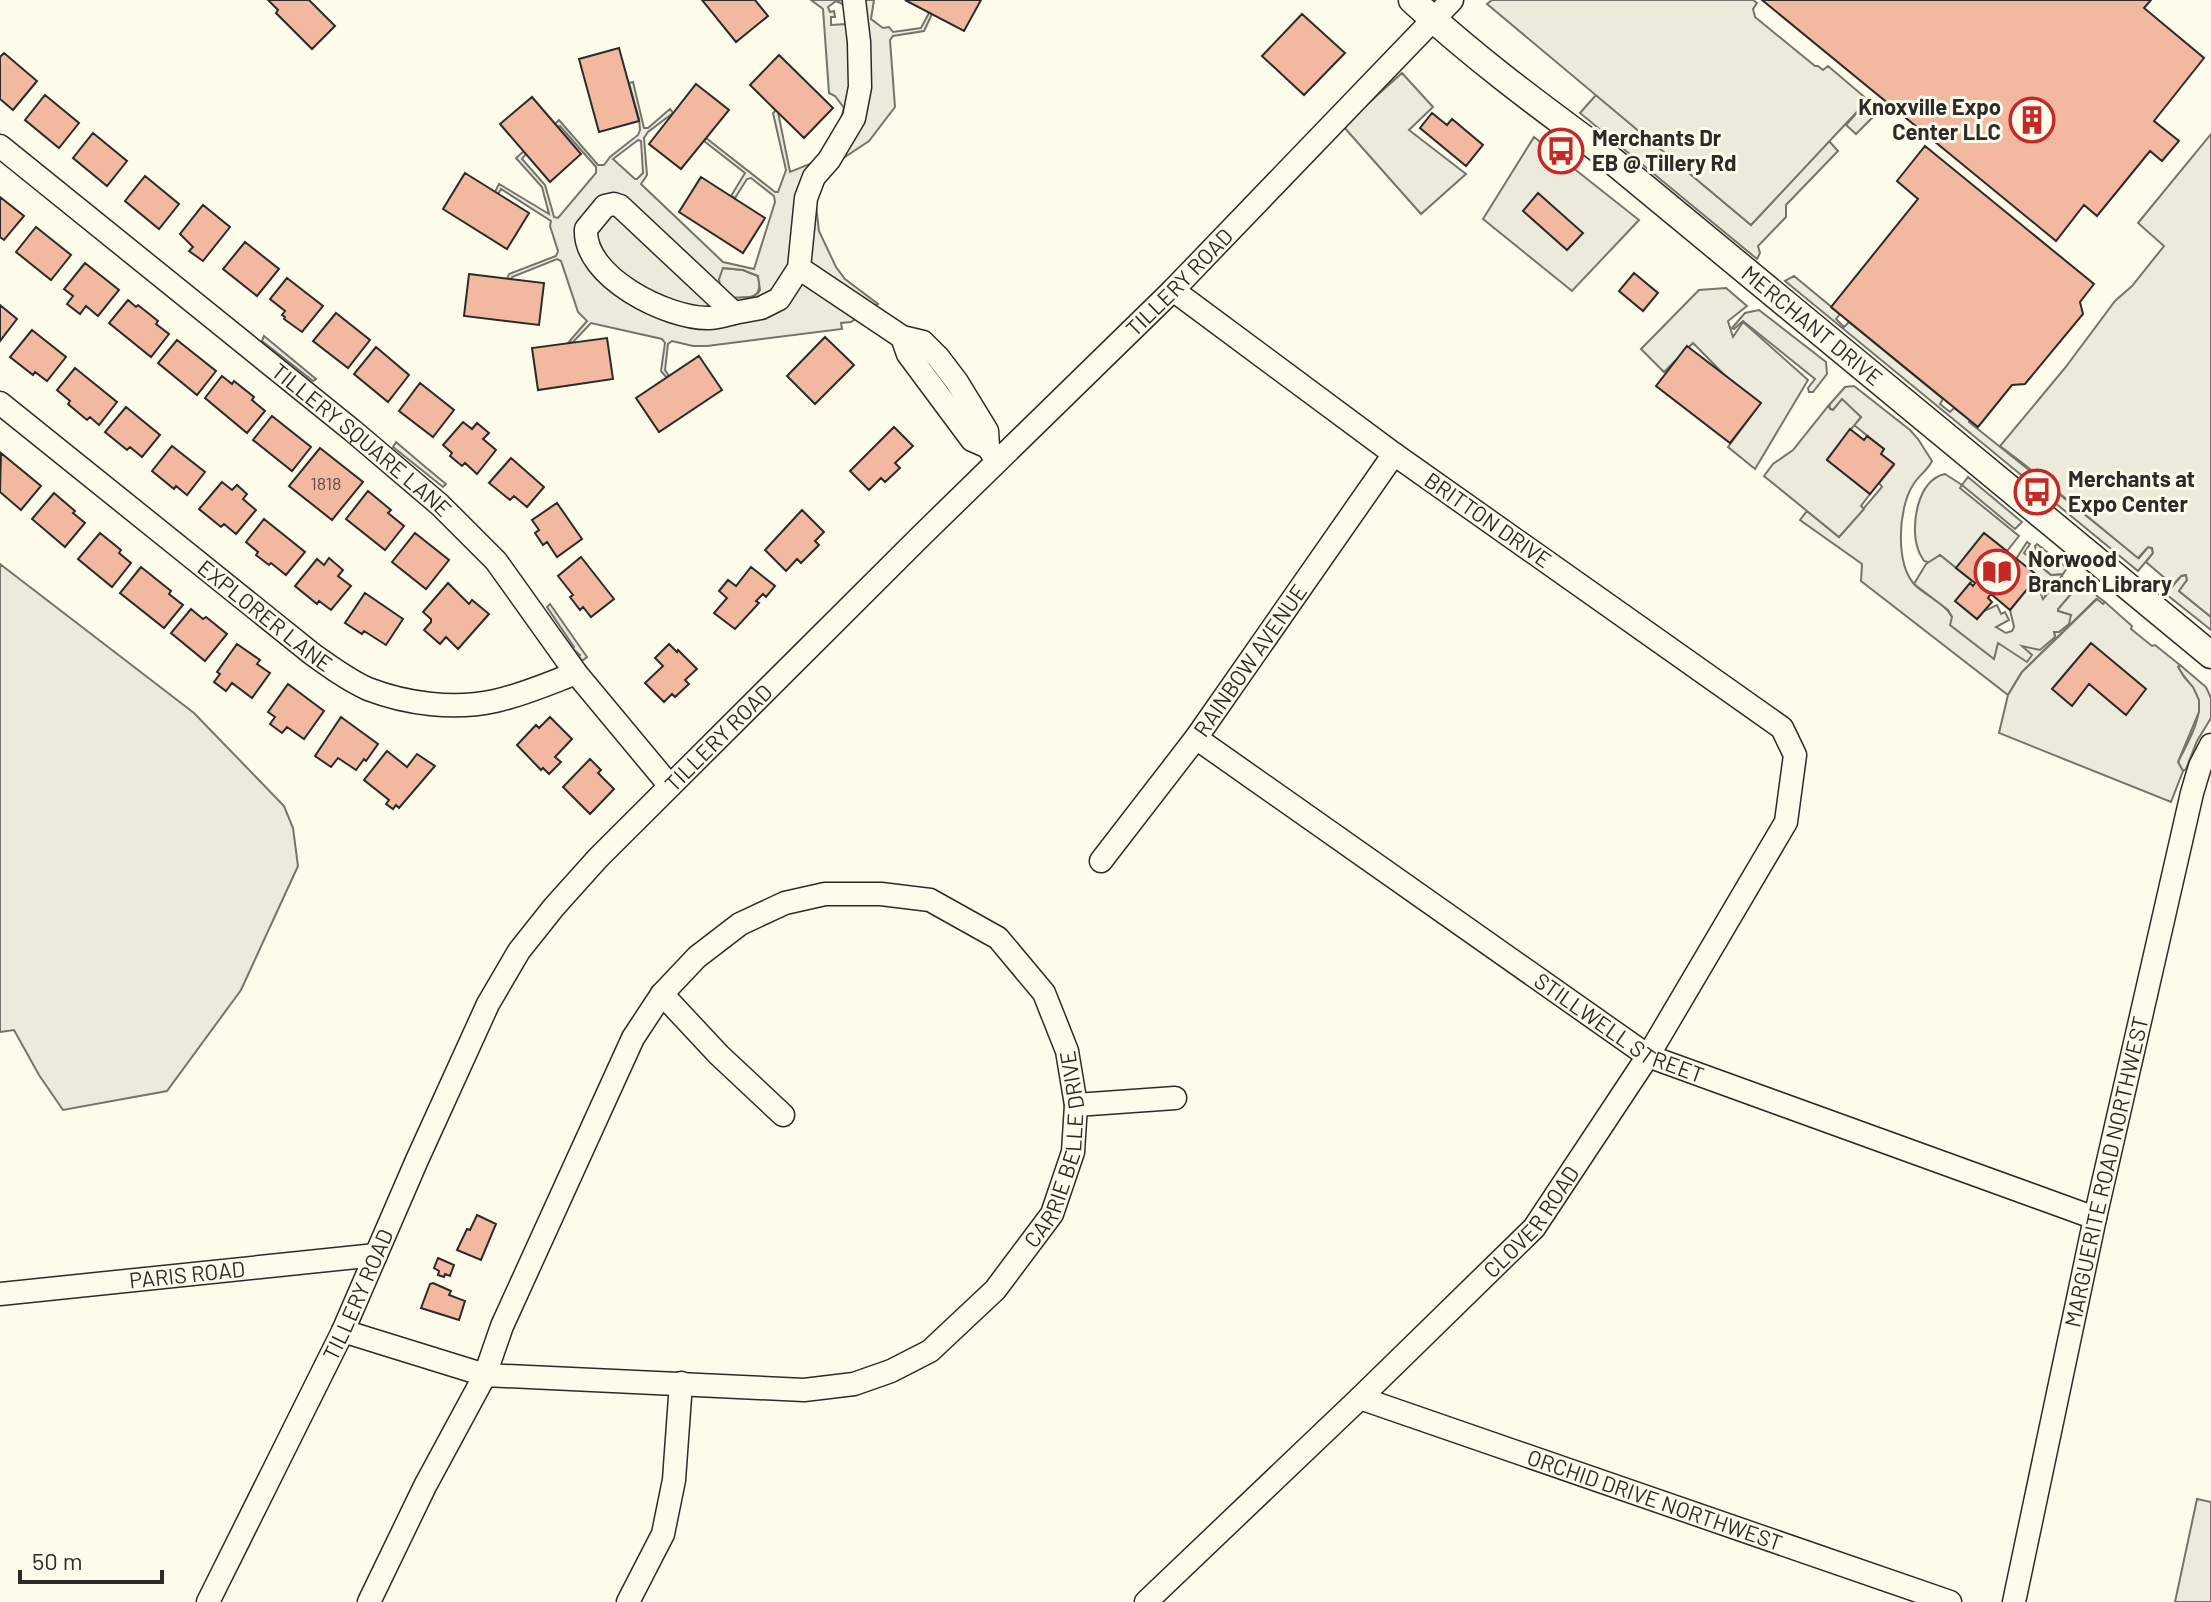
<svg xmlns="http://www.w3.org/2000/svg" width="2211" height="1602" font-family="Barlow,sans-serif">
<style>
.green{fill:#ecebdb;stroke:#74746e;stroke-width:2}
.parking{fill:#eceadb;stroke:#74746e;stroke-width:2;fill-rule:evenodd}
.building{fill:#f2b8a0;stroke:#2b2b2b;stroke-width:2}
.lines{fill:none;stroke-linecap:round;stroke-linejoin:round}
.minor-casing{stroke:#2b2b2b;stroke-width:25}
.major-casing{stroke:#2b2b2b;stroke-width:29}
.minor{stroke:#fdfbea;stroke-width:22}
.major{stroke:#fdfbea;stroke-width:26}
.labels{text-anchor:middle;stroke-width:6;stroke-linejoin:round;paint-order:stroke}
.number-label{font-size:18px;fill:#5d4e48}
.poi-label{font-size:22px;font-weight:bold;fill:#2b2b2b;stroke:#fdfbea;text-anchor:start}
.street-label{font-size:22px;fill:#2b2b2b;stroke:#fdfbea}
</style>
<rect width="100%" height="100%" fill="#fdfbea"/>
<path class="green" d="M1596 95 1751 225 1829 141 1838 151 1786 205V217L1758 246 1760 253 1757 259 1580 113Z
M1868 100 1880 110 1856 134 1846 125Z
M723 268 743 270 758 276C765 303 744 297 725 298 718 289 717 278 723 268Z
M1794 276 1840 314 1836 319 1844 327 1849 322 1943 399 1940 404 1950 412 1954 408 1970 420 1969 422 2139 558 2148 547 2152 548 2153 553 2138 571 1785 281Z
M1759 310 1826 362 1827 374 1813 392H1809L1808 388 1815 379 1743 321 1734 329 1732 328 1745 313Z
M1854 386 1910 430 1918 439 1932 461C1928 470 1918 476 1913 485 1898 508 1895 564 1915 585 1926 596 1945 603 1952 617L1994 658 1997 643 2022 647 2055 637 2054 632H2059L2071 615 2058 611V609L2076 588 2094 590 2097 596 2105 602 2103 605 2096 599 2022 672 2008 695 1861 581 1862 564 1800 520 1807 511 1839 537 1882 487 1879 483 1894 465 1881 454 1884 449 1854 425 1861 417 1842 400 1833 410 1829 408 1830 404 1845 387Z
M1945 474 1962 485 1960 488 2019 536 2007 551 1984 533 1956 568 1940 555 1931 563 1924 561C1922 557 1919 554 1918 549 1910 527 1917 480 1945 474Z
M2027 542 2030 544 2024 553 2051 575 2063 574 2046 598 2040 578 2016 559Z
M0 564 194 713 284 806 293 828 298 866 241 990 167 1091 63 1110 39 1075 14 1030 0 1032Z
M2186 575 2187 580 2179 591 2211 617V630L2166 594 2181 576Z
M2180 665 2206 687 2211 698V718L2197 741 2186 769 2183 771 2178 762C2187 743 2206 715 2196 694 2192 684 2183 677 2178 667Z"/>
<path class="parking" d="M811 0H874L871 19 883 28 889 27 893 32 921 28 929 13 932 14 924 31 893 36 890 40 895 107 869 141 842 159 826 179 819 191 816 206 819 231 836 267 845 279 878 304 851 322 841 323 842 329 707 346H693L672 341 668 344 665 370 669 376 666 377 661 371 665 343 662 339 591 323 573 342 568 343 587 321 578 312 561 261 557 259 512 277 511 279H507L509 274 556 256 558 251 550 226 551 221 501 189 498 194 495 192 499 184 549 214 542 187 516 158 524 151 526 154 522 159 545 185 554 217 558 218 596 173V167L560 126 558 127 555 124 559 120 598 165H604L610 157 638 135 640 130 639 119 629 83 633 82 644 128H648L670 109 673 113 648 132 644 138 647 175 641 184 723 262 754 269 775 202 774 196 751 178 747 179 735 198 731 196 745 173 704 141 706 138 775 192H778L786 170 773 113 776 110 778 112 790 172 815 162 820 158 841 119 844 108 835 96 829 93 823 9ZM836 1 845 5 846 24 831 25V17H835L834 11 830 12 828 7ZM638 140 641 141 643 173 637 179H635L613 159ZM723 268 743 270 758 276 760 290 758 293 753 297 725 298 721 292 719 279Z
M1492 0H1753L1757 3 1753 9 1755 17 1815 66H1818L1823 70 1828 66 1868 100 1751 225 1487 4Z
M1402 73 1433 107 1409 130 1466 174 1421 214 1343 126Z
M2211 134V617L2179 591 2187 580 2186 575 2181 576 2173 585 2146 562 2153 553 2152 548 2148 547 2138 558 2025 465 2000 446 2065 368 2115 301 2132 286 2164 246 2138 223Z
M1534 137 1639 220 1572 291 1483 219Z
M1726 288 1747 306 1728 321 1733 337 1743 322 1808 380 1755 469 1728 447 1757 408 1693 343 1664 372 1641 349 1699 290Z
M264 336 316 379 313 381 262 341Z
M1842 399 1861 417 1827 459 1870 494 1861 506 1864 509 1839 537 1764 476 1773 464 1793 450 1829 405 1830 409 1833 410Z
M396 442 423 465 446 484 443 487 393 447Z
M1968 477 2022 522 2015 529 1962 485Z
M2037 544 2067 568 2063 574 2051 575 2042 567 2044 564 2037 557 2035 546Z
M1940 555 1972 581 1956 601 1977 619 1984 611 1997 605 2001 614 2005 612 2009 620 1996 627 2006 633 2012 631 2014 627 2010 610 2035 579 2043 599 2062 577 2076 588 2058 609V611L2071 615 2069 624 2059 632H2054L2055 637 2040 650 2022 646 2032 655 2027 662 1998 643 1994 659 1950 625 1952 617 1948 610 1914 584 1926 564Z
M2097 599 2103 604 2105 602 2132 626 2131 629 2152 646 2155 645 2180 665 2178 667 2184 677 2193 687 2199 700V712L2178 762 2183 771 2171 802 1999 733 2008 695 2022 672Z
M550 604 587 657 582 661 579 656 580 655 573 649 574 647 547 607Z
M2197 1499 2211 1502V1602H2175Z"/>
<path class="building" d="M268 0H309L335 26 312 49 276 13 278 10Z
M702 0H755L768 16 736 42Z
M905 0H981L964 31Z
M1762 0H2151L2144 8 2204 58 2154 121 2179 141 2162 161 2150 151 2097 216 2084 205 2056 241Z
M1302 14 1345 53 1304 95 1262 56Z
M619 48 639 121 599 132 579 59Z
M4 53 37 81 13 110 0 99V57Z
M779 55 833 108 804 138 750 85Z
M696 84 729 110 681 169 649 144Z
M45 95 79 123 59 148 25 120Z
M532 97 581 154 550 182 500 124Z
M1432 113 1447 125 1452 119 1483 145 1466 166 1420 128Z
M93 133 127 161 107 186 73 158Z
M1925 146 2094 284 2080 302 2083 314 2025 384 2012 385 1978 427 1831 307 1918 199 1897 181Z
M465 173 529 213 507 249 443 209Z
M145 176 179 204 159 229 125 201Z
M701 177 765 218 743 253 679 212Z
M1538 193 1583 233 1567 250 1523 211Z
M0 197 24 216 4 240 0 237Z
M203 205 230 227 203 261 189 251 193 247 180 234Z
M36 227 71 255 51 280 16 252Z
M245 242 279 269 257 296 223 269Z
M85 263 119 290 98 316 86 306 80 314 67 304 73 296 64 289Z
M1634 273 1658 293 1643 311 1619 291Z
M469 274 544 283 539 325 464 316Z
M287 278 323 306 302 332 284 319 285 317 282 315 285 311 270 299Z
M128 300 136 307 138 305 158 321 156 324 169 334 151 357 109 323Z
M0 305 17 319 0 341Z
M336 313 370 340 348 368 313 341Z
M32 330 66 357 47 381 35 372 33 375 10 357Z
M825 337 854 365 815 404 787 376Z
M607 338 613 379 538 390 532 348Z
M177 340 216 371 197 395 158 363Z
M1687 346 1761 403 1730 443 1656 386Z
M376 347 409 375 388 402 354 374Z
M699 356 722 390 659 432 636 398Z
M75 368 117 402 99 425 90 417 87 420 68 404 70 401 57 390Z
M222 376 232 384 234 381 254 397 252 400 265 411 247 433 205 398Z
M420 383 454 410 433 437 399 411Z
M126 407 160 435 142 457 130 447 127 450 105 432Z
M272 416 311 447 292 471 253 440Z
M463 422 472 429 477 423 489 433 483 439 496 450 477 474 465 463 462 466 450 456 452 453 443 445Z
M894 427 913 446 895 463 900 468 885 482 881 478 869 490 850 471Z
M1850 429 1864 440 1867 436 1884 449 1881 454 1894 464 1870 494 1827 460Z
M172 446 205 472 187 495 176 486 174 489 152 471Z
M320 448 363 482 332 520 289 486Z
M1 453 41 486 21 510 0 492Z
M511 458 544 487 527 507 514 496 510 500 489 483Z
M222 482 232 490 237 485 247 494 243 499 256 510 236 534 224 524 221 527 199 509Z
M368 491 391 510 388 513 404 526 385 550 346 519Z
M54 493 75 511 73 513 85 523 65 547 32 519Z
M557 503 582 539 557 557 547 542 543 545 535 533 539 530 532 520Z
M802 510 824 532 815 541 819 545 801 563 797 559 786 571 765 550Z
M264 519 305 552 286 575 271 563 269 565 256 555 258 552 246 542Z
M100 533 121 550 119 553 131 563 112 587 78 559Z
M415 533 449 560 426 589 392 562Z
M1984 533 2038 576 2010 610 1991 594 1988 598 1992 602 1977 619 1955 601 1970 583 1973 586 1975 583 1956 568Z
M581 557 614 599 591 617 583 607 580 610 570 597 573 595 558 576Z
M329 558 343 570 338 576 351 586 331 610 319 601 317 604 295 586 317 559 324 565Z
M141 567 171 591 169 594 183 605 164 628 120 593Z
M751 567 775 586 766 597 763 594 756 601 759 603 735 629 714 613 727 598 719 591 728 580 736 586Z
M448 583 469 604 472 600 489 614 458 649 446 637 440 644 424 630 431 622V619L423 612Z
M365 593 403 619 386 645 364 631 362 634 345 623Z
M191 609 203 619 206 617 227 634 205 661 171 633Z
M2091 643 2146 689 2126 715 2089 684 2072 706 2052 689Z
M237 644 260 660 257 664 270 673 252 698 232 683 226 691 214 682 220 674 217 672Z
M669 644 677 652 678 650 697 669 685 680 689 684 675 697 672 694 664 702 645 683 663 666 655 658Z
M288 684 324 711 304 739 287 727 282 733 270 724 275 717 268 712Z
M341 717 378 744 366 761 364 759 356 770 338 758 331 767 315 756Z
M550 717 572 739 555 757 561 762 549 774 543 768 541 770 517 745 536 725 539 728Z
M387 751 407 767 417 754 435 766 399 808 396 805 393 809 386 804 389 800 364 780Z
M590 759 601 770 598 773 614 789 590 814 563 787Z
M477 1215 496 1224 481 1260 457 1250 467 1229 470 1230Z
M438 1258 454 1265 450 1276 445 1274 444 1277 438 1275 439 1271 434 1268Z
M433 1283 451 1291 449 1295 465 1301 459 1320 421 1308 430 1284Z"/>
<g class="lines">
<g class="minor-casing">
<g id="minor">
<path id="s1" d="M0 146 353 431 440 505 496 561 576 673 670 786"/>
<path d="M614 204 620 206 734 313C726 315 717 318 709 318 668 319 583 277 586 229L605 206Z"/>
<path d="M799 268 902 337 923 342 938 357 957 382 987 431 988 447 997 461"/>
<path d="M734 313 761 308 779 299 799 268 806 198 814 177 829 160 854 118 860 87 859 42 854 0"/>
<path d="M902 337 908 354 972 440 988 447"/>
<path id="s2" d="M0 403 311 653C329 666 348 680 368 689 407 704 454 710 495 701 523 695 550 683 576 673"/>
<path id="s3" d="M1196 738 1648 1056 2095 1218"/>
<path id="s4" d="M1101 861 1196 738 1394 454"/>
<path d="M662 994 719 1055 783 1115"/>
<path d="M1076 1105 1175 1098"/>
<path id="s5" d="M0 1294 376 1255"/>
<path id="s6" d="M343 1331 485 1375 804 1390 854 1384 891 1371 930 1351 995 1290 1052 1214 1073 1152 1076 1105 1067 1051 1044 993 998 938 930 900 881 894H825L785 903 740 924 697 957 662 994 633 1038 502 1326 485 1375 425 1486 369 1602"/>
<path id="s7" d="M1360 1398 1950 1602"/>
<path id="s8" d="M208 1602 343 1331 417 1160 488 1004 519 951 554 907 598 858 922 535 1173 290 1452 0"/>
<path d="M628 1602 663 1534 674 1480 681 1383"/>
<path id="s9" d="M1146 1602 1360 1398 1534 1228 1648 1056 1786 822 1795 755 1782 728 1394 454 1173 290"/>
<path id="s10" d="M2014 1602 2095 1218 2192 793 2200 766 2211 745"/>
</g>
</g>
<g class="major-casing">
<g id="major">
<path id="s11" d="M1412 0C1470 54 1533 101 1597 148L2211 655"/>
</g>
</g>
<use href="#minor" class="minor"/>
<use href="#major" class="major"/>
</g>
<defs>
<g id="building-ring" transform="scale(2.3)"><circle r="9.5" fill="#fdfbea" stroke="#c62828" stroke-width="1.5"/><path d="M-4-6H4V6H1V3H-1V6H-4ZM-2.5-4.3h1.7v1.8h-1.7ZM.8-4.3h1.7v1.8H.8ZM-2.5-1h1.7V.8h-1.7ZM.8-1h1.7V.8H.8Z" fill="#c62828"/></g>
<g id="bus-ring" transform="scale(2.3)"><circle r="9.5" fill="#fdfbea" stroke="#c62828" stroke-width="1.5"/><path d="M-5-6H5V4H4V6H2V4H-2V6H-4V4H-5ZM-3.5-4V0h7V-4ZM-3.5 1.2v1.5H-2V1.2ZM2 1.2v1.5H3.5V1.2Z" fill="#c62828"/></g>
<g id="library-ring" transform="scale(2.3)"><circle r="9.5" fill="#fdfbea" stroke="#c62828" stroke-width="1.5"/><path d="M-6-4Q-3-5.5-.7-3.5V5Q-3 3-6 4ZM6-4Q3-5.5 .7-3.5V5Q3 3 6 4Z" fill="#c62828"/></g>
</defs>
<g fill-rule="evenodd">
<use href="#building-ring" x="2032" y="120"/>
<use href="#bus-ring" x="1561" y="151"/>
<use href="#bus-ring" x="2037" y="492"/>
<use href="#library-ring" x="1997" y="572"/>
</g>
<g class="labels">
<g class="number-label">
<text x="326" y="490">1818</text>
</g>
<g class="poi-label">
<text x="2001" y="115" text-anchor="end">Knoxville Expo<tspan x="2001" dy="25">Center LLC</tspan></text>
<text x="1592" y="146">Merchants Dr<tspan x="1592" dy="25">EB @ Tillery Rd</tspan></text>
<text x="2068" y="487">Merchants at<tspan x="2068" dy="25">Expo Center</tspan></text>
<text x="2028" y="567">Norwood<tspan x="2028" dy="25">Branch Library</tspan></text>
</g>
<g class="street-label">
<text dy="8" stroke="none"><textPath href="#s8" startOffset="1662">TILLERY ROAD</textPath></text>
<text dy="8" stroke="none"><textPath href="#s11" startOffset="516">MERCHANT DRIVE</textPath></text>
<text dy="8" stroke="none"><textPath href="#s1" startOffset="466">TILLERY SQUARE LANE</textPath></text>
<text transform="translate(1488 520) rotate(35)" y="8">BRITTON DRIVE</text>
<text dy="8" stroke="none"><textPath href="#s2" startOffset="340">EXPLORER LANE</textPath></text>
<text dy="8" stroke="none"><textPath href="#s4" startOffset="250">RAINBOW AVENUE</textPath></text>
<text dy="8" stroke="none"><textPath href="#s8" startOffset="1014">TILLERY ROAD</textPath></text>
<text dy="8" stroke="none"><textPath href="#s3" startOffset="514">STILLWELL STREET</textPath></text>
<text dy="8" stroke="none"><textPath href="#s6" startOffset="850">CARRIE BELLE DRIVE</textPath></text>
<text dy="8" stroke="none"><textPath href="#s10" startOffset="440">MARGUERITE ROAD NORTHWEST</textPath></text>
<text dy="8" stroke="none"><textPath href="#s9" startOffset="542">CLOVER ROAD</textPath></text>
<text dy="8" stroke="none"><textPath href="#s5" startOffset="188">PARIS ROAD</textPath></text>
<text dy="8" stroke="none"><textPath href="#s8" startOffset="342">TILLERY ROAD</textPath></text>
<text dy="8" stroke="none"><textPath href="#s7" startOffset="312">ORCHID DRIVE NORTHWEST</textPath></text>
</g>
</g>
<path d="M20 1570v12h142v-12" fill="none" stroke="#2b2b2b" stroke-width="4"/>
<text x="32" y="1570" font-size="24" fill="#2b2b2b" stroke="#fdfbea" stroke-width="6" paint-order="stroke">50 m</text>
</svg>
